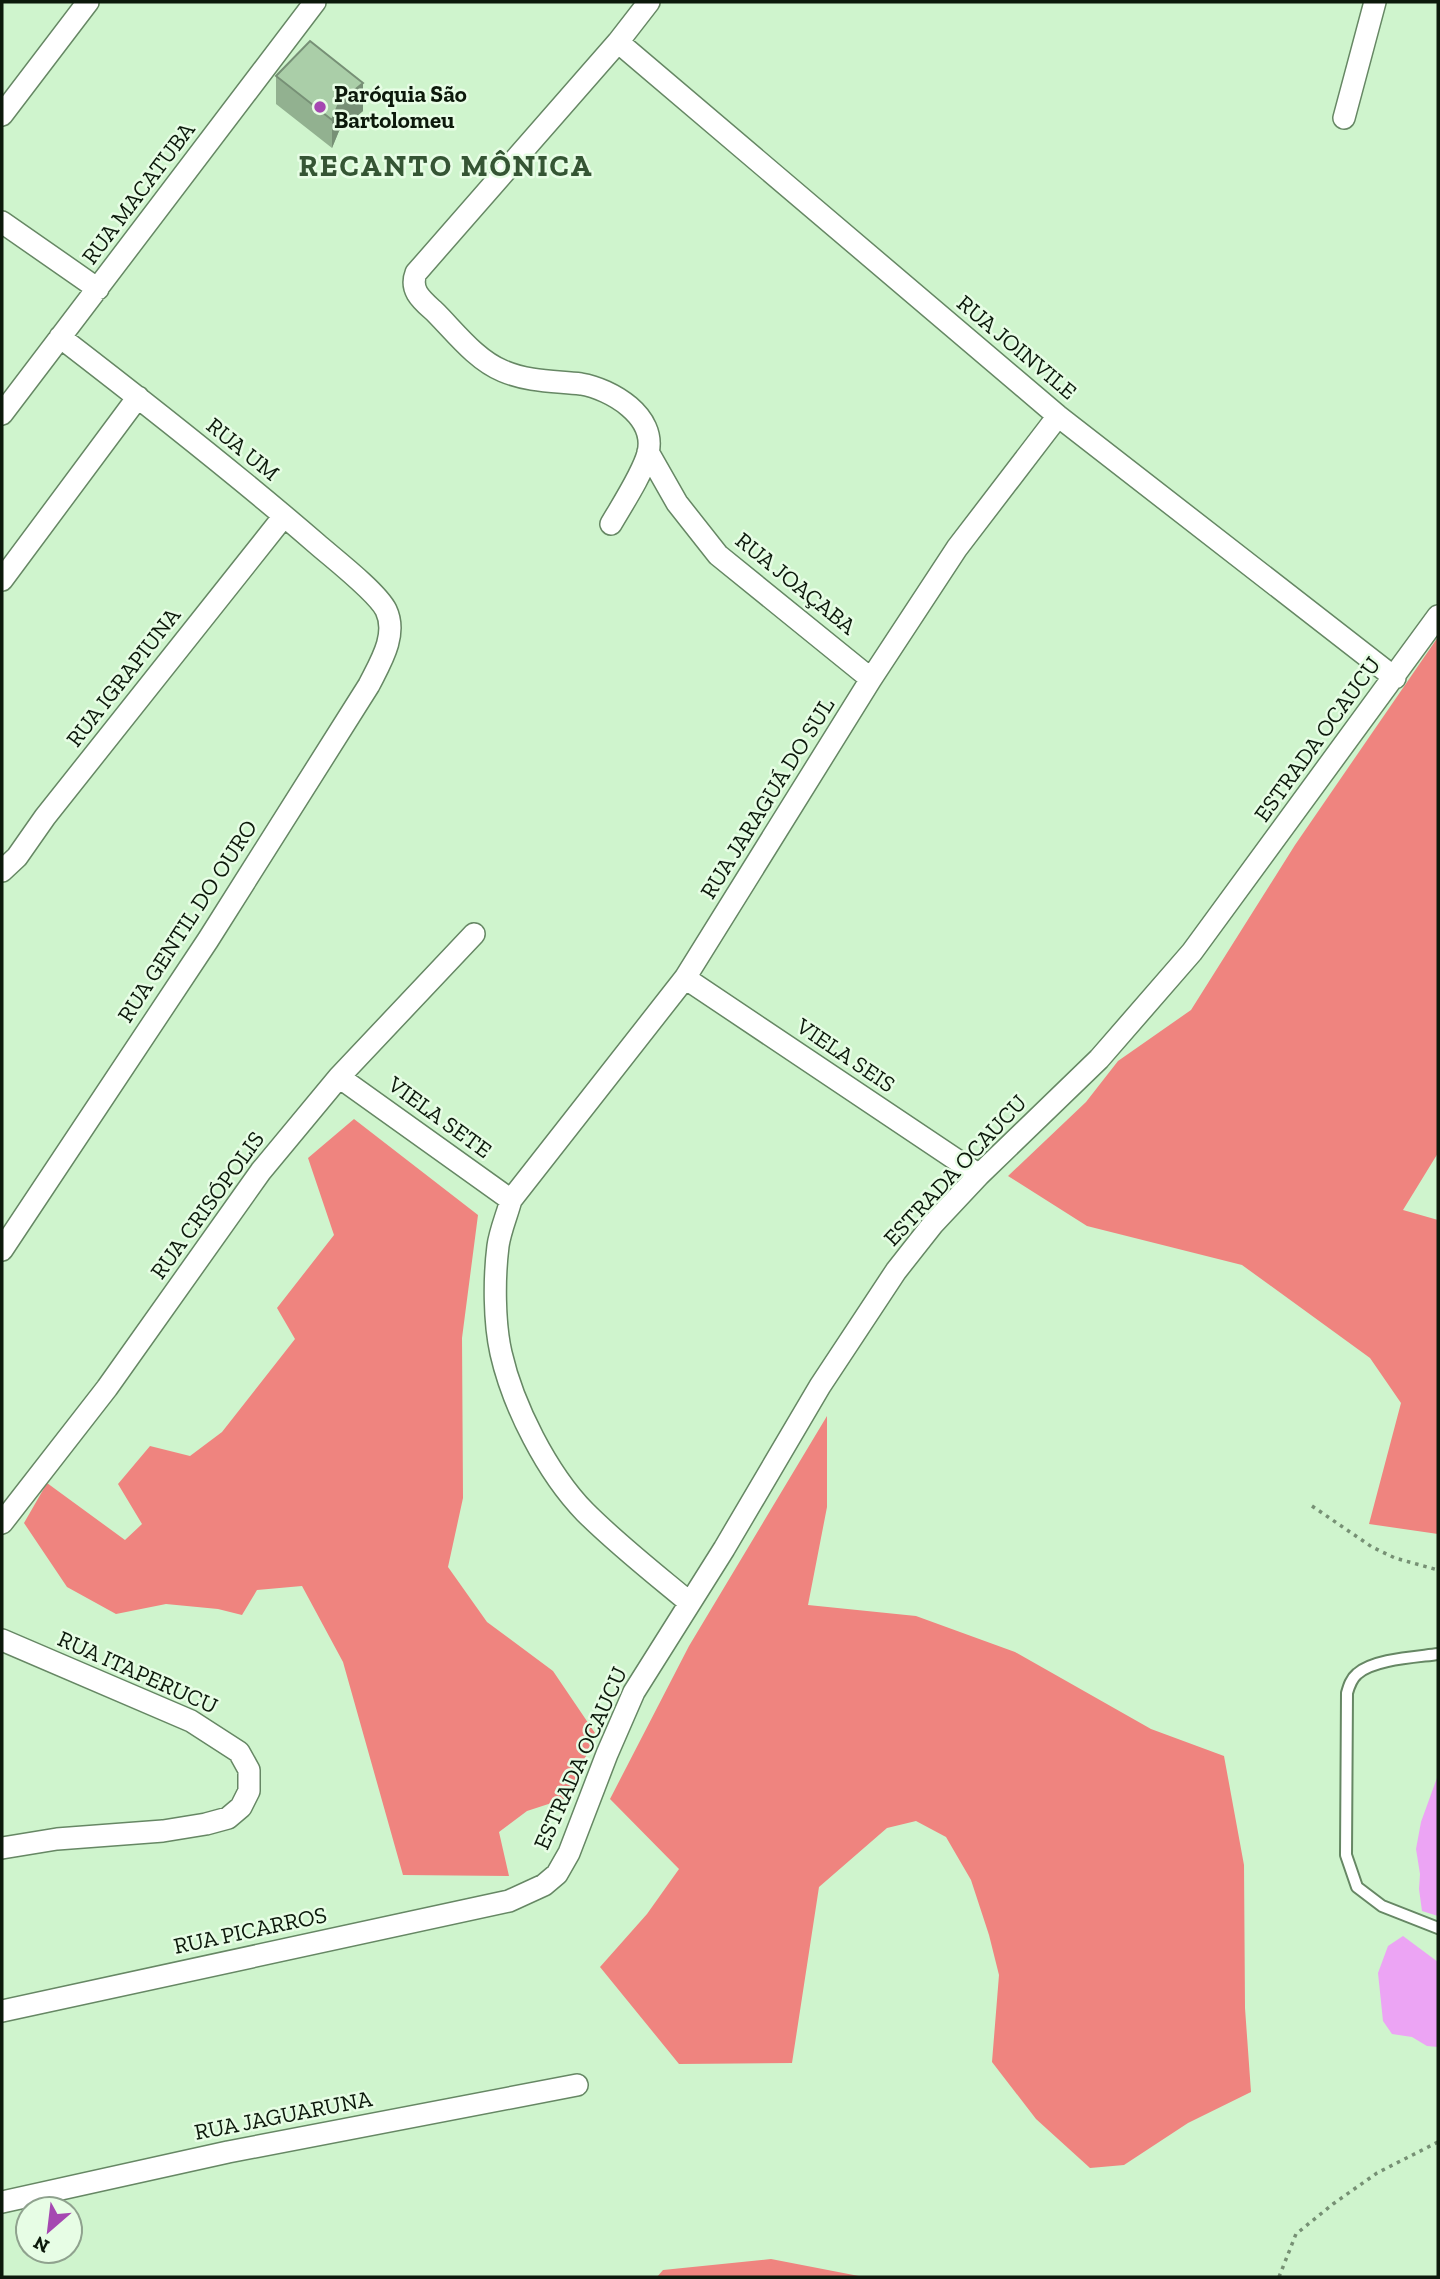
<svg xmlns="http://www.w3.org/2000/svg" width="1440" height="2279" font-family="'Zilla Slab',serif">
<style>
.forest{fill:#ef847f}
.water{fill:#eca4f4}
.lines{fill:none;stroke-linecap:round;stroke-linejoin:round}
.lane-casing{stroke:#668764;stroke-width:14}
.street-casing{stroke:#668764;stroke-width:24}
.path{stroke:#769074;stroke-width:3.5;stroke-dasharray:3.5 5;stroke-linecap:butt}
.lane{stroke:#fff;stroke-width:10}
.street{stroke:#fff;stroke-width:21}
.wall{fill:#92b190}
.shaded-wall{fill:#779076}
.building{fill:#aacea8;stroke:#779076;stroke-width:2}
.poi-dot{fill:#a548b1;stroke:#e7fde5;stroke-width:2.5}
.labels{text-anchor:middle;stroke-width:5;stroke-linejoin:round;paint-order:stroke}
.poi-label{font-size:23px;font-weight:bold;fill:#0c190b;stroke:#e7fde5;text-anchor:start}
.street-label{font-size:23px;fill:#0c190b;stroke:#e7fde5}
.district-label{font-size:30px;font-weight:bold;letter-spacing:2px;fill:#355534;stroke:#e7fde5}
</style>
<rect width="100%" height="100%" fill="#cff4cd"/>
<path class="forest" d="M1438 637V1153L1403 1210 1438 1220V1534L1369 1524 1401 1403 1370 1358 1242 1265 1087 1226 1008 1176 1086 1102 1118 1061 1191 1010 1295 845Z
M354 1119 478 1215 462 1338 463 1498 448 1567 487 1622 553 1671 595 1733 570 1797 527 1811 499 1832 509 1876 403 1875 343 1662 302 1586 257 1590 242 1615 218 1609 166 1604 116 1614 67 1587 24 1523 47 1483 125 1540 142 1524 118 1484 150 1446 190 1456 222 1432 295 1339 277 1308 334 1235 308 1158Z
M827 1416V1507L808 1605 916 1616 1015 1652 1151 1729 1224 1756 1244 1865 1245 2008 1251 2092 1188 2123 1124 2165 1090 2168 1036 2119 992 2062 999 1975 989 1935 971 1880 946 1837 916 1821 887 1828 819 1887 792 2063 679 2064 600 1967 647 1914 679 1869 610 1799 689 1646Z
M771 2259 864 2277H657L663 2270Z"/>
<path class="water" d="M1438 1775V1916L1422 1911 1419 1889 1420 1874 1416 1849 1421 1822Z
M1403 1936 1438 1962V2047L1427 2046 1412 2037 1392 2034 1383 2021 1378 1973 1388 1946Z"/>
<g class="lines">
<g class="lane-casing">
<path id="lane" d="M1438 1654C1417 1657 1373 1659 1357 1674 1351 1679 1349 1686 1347 1693L1346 1855 1357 1887 1382 1906 1438 1928"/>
</g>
<g class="street-casing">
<path id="street" d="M618 42 1058 416 1395 678
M2 115 88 2
M1344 118 1375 2
M2 222 98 289
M2 414 315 2
M648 452 677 503 718 555 871 679
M611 524C622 505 643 473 648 453 657 416 611 389 581 384 554 381 529 382 503 371 476 360 455 332 435 312 423 301 409 291 416 273L618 42 649 2
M2 580 138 397
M2 871 17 857 45 817 284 516
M685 978 979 1175
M339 1077 511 1200
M2 1250 208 940 369 685C380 663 398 635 386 610 377 592 333 558 317 544 234 472 147 404 60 337
M2 1523 107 1388 261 1171 339 1077 474 934
M690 1603C654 1573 618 1545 585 1512 547 1473 513 1406 501 1353 494 1322 494 1278 498 1246 500 1231 507 1215 511 1200L685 978 871 679 957 548 1058 416
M2 1640 191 1721 239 1752 249 1770V1791L241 1807 228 1818 206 1824 163 1831 57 1839 2 1848
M2 2011 509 1901 544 1885 557 1874 569 1853 607 1754 634 1692 724 1549 820 1386 896 1271 933 1224 979 1175 1099 1059 1192 952 1438 616
M2 2202 228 2152 577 2085"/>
</g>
<path class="path" d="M1312 1506 1372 1547 1395 1558 1438 1570
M1279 2277 1296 2234 1333 2204 1377 2173 1438 2142"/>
<use href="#lane" class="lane"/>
<use href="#street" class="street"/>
</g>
<path class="wall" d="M276 76 363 111 339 131 332 148 276 104Z"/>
<path class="shaded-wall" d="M363 83V111L339 131 332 148V120L339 103Z"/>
<path class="building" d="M310 41 363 83 339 103 332 120 276 76Z"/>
<circle class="poi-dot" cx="320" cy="107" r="7"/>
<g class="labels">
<g class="poi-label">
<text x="334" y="102">Paróquia São<tspan x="334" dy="26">Bartolomeu</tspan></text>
</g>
<g class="street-label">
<text transform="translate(138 193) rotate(-53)" y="8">RUA MACATUBA</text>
<text transform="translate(1017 347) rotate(40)" y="8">RUA JOINVILE</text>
<text transform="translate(243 449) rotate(39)" y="8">RUA UM</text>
<text transform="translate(796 583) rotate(39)" y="8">RUA JOAÇABA</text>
<text transform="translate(123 677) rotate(-52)" y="8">RUA IGRAPIUNA</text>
<text transform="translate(1317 739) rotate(-54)" y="8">ESTRADA OCAUCU</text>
<text transform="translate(767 798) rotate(-58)" y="8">RUA JARAGUÁ DO SUL</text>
<text transform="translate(187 921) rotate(-57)" y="8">RUA GENTIL DO OURO</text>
<text transform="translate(846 1055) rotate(34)" y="8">VIELA SEIS</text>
<text transform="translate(440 1117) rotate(36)" y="8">VIELA SETE</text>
<text transform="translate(955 1170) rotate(-47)" y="8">ESTRADA OCAUCU</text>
<text transform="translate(207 1205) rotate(-54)" y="8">RUA CRISÓPOLIS</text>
<text transform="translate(138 1672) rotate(24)" y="8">RUA ITAPERUCU</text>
<text transform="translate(580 1758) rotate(-66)" y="8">ESTRADA OCAUCU</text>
<text transform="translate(250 1930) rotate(-12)" y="8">RUA PICARROS</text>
<text transform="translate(283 2115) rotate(-11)" y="8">RUA JAGUARUNA</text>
</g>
<g class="district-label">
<text x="446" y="176">RECANTO MÔNICA</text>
</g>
</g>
<rect width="1440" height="2279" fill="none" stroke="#0c190b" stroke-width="7"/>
<g transform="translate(49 2230) rotate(208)"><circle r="33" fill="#e7fde5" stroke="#8fa28e" stroke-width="2"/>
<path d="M0-5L12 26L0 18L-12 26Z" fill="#a548b1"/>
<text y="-10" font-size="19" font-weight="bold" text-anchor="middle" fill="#0c190b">N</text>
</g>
</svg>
